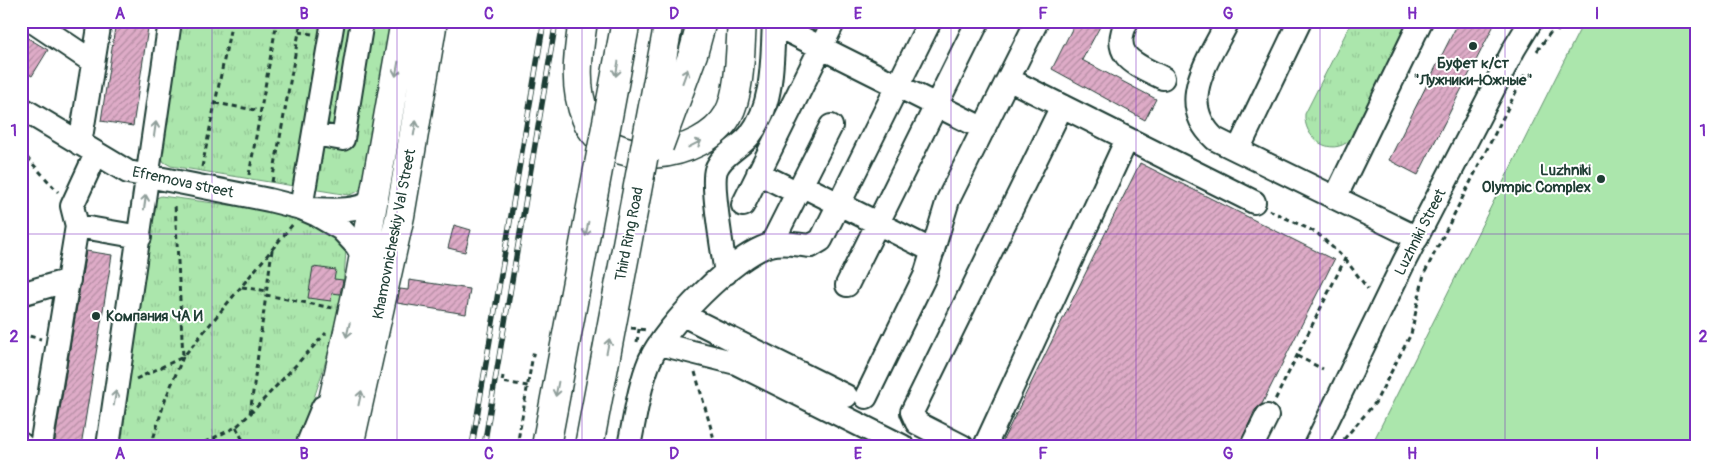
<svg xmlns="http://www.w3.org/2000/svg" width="1717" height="467" font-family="Pangolin,sans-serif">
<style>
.grass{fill:url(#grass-tufts);stroke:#659270}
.pitch{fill:#abe6ac;stroke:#659270}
.building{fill:url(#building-hatch);stroke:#1f3d34}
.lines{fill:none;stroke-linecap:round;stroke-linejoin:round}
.minor-casing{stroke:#1f3d34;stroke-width:26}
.major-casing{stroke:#1f3d34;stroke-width:31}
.path{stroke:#1f3d34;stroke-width:3;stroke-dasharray:5 4;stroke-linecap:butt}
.minor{stroke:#fff;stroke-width:22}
.major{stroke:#fff;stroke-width:28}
.rail-casing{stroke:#1f3d34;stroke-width:5.5}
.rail{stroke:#fff;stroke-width:4;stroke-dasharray:11;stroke-linecap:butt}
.major-bridge-casing{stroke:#1f3d34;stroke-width:31;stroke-linecap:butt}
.major-bridge{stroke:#fff;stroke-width:28}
.oneway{stroke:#8f9e9a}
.grid{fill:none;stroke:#7b2cbf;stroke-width:1;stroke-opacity:0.55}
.poi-dot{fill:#1f3d34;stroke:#fff;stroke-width:2}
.labels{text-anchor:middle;stroke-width:4;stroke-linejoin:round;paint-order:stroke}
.poi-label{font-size:15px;font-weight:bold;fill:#1f3d34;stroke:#fff}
.street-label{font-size:15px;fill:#1f3d34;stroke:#fff}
.neatline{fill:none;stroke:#7b2cbf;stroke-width:2}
.grid-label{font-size:16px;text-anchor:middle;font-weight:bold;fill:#7b2cbf}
</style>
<defs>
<pattern id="grass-tufts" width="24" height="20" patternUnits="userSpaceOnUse" patternTransform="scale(1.25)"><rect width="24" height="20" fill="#abe6ac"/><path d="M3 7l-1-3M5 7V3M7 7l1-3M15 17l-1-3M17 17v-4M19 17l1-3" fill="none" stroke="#93c695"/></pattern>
<pattern id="building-hatch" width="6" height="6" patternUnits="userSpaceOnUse" patternTransform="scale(1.25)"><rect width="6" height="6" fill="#deabc7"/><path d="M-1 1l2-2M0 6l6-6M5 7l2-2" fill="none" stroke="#b38ca2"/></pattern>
</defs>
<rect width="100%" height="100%" fill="#fff"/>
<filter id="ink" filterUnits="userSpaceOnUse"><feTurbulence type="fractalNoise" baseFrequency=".02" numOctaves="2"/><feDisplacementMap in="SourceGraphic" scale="10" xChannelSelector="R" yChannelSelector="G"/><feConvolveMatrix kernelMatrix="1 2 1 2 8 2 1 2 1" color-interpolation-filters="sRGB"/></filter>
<g filter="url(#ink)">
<path class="grass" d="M180 21H391L365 179C363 189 359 192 349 195L171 166 164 162 161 156Z
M1352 21H1409L1350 140C1330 158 1303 138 1305 114Z
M161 196 296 214 346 244C345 313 320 382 297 446H114L154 199Z"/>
<path class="pitch" d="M1584 21H1696V446H1371Z"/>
<path class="building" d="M116 21H149L133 126 101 121Z
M1076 21H1103L1082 60 1156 99 1145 120 1052 69Z
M1459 21H1496L1418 175 1389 160Z
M21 34 48 50 32 76 21 70Z
M1140 163 1334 260 1262 404 1255 410 1239 446H1000Z
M454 225 471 230 465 252 448 248Z
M86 251 112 255 81 446H54Z
M313 267 336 270 334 279 343 280 340 294 332 293 331 301 308 298Z
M409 280 470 289 466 314 397 303 400 289 408 290Z"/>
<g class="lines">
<g class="minor-casing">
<path id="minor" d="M32 21 93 62
M1127 21C1109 57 1137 65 1163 78
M1228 21C1209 60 1175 102 1215 139L1417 238
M774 24 984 129
M1008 79 1037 21
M21 108 128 172 269 200 301 208 317 215 341 229 356 245 364 258
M314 134 343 139 362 21
M80 144 100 21
M1238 150 1300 21
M758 173 798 193
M801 185 933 251
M1335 198 1421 21
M743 205 834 21
M301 208 333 21
M312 209C335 210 353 212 375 201
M77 226 72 206 96 154
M771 245 831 126
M726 273C723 254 711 185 716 170 721 155 740 148 750 135 774 105 772 58 774 21
M847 285 978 21
M21 294 69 280
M683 315 846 396
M660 344 736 363 902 446
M866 397 925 276 948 200 1008 79 1254 202
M21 444 23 446
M41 446 77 226 140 237
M108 446 170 21
M307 446 323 407
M629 446C635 418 639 386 650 360 665 327 734 255 770 245 785 241 797 245 811 246L821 240 930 21
M962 446 917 423 912 412 1062 106
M985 446 1127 139
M1252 446 1267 416
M1315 446 1404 262 1514 49 1531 21"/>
</g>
<g class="major-casing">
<path id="major" d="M583 21C578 53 573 88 586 118 608 173 703 159 728 115 741 92 740 47 742 21
M323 446 360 277 405 21
M349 446 400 216 433 21"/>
</g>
<path class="path" d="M1547 24 1562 33
M299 32 312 34
M1537 51 1559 21
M215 103 261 111
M21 151 58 192
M202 167 232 21
M249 175 277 21
M272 182 301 21
M1269 210 1317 233 1345 259 1275 400
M272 250 266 295 333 308
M1345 259 1368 289
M242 287 267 291
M631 328 647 330
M21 334 41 339
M637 342 639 329
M1297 356 1323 369
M695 372 716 446
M503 376 502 382 528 386
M136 379 183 357 175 204
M250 414 326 333
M23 424 26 410
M236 427 246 446
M214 438 218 446
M151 446 165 400 183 357 293 224
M197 446 236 427 250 414 266 295
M517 446 534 349
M1338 446 1375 403 1411 334 1424 274 1526 72"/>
<use href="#minor" class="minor"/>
<use href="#major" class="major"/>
<g class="rail-casing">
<path id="rail" d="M472 446 544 21
M484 446 556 21"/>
</g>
<use href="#rail" class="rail"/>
<g class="major-bridge-casing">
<path id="major-bridge" d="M659 146 693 54 702 21
M546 446 626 21
M589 446 669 21"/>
</g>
<use href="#major-bridge" class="major-bridge"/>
</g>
<defs><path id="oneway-shaft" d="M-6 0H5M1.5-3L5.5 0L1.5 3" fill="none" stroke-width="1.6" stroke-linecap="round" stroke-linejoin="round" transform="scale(1.25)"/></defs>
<g class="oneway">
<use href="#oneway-shaft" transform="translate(397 69) rotate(100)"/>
<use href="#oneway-shaft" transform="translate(617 69) rotate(100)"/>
<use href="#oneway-shaft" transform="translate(685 76) rotate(-70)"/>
<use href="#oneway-shaft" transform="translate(415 128) rotate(-80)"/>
<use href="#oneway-shaft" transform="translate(155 129) rotate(-82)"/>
<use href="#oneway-shaft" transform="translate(695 144) rotate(-27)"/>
<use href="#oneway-shaft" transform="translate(145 202) rotate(-82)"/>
<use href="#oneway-shaft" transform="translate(587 229) rotate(101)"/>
<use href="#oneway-shaft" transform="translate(348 330) rotate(103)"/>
<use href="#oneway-shaft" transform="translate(608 346) rotate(-79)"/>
<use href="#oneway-shaft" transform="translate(557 389) rotate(101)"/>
<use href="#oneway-shaft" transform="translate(115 398) rotate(-81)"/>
<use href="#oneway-shaft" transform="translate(360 398) rotate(-78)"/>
</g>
</g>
<path class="grid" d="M212 21V446M397 21V446M582 21V446M766 21V446M951 21V446M1136 21V446M1320 21V446M1505 21V446M21 234H1696"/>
<g class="poi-dot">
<circle cx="1473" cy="46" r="5"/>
<circle cx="1601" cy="179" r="5"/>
<circle cx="96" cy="316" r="5"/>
</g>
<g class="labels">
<g class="poi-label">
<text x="1473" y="68">Буфет к/ст<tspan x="1473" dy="17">"Лужники-Южные"</tspan></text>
<text x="1591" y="175" text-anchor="end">Luzhniki<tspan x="1591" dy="17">Olympic Complex</tspan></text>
<text x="106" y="321" text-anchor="start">Компания ЧА И</text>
</g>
<g class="street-label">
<text transform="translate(183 182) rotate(12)" y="5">Efremova street</text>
<text transform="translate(1420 232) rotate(-63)" y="5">Luzhniki Street</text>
<text transform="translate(394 234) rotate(-79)" y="5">Khamovnicheskiy Val Street</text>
<text transform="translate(629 234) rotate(-79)" y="5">Third Ring Road</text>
</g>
</g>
<rect width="1717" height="467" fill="none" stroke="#fff" stroke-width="55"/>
<rect x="28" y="28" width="1662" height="412" class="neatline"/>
<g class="grid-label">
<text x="120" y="19">A</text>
<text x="304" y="19">B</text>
<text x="489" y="19">C</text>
<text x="674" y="19">D</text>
<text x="858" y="19">E</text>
<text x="1043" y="19">F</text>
<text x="1228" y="19">G</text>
<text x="1412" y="19">H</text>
<text x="1597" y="19">I</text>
<text x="14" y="136">1</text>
<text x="1703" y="136">1</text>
<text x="14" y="342">2</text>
<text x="1703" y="342">2</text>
<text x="120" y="459">A</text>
<text x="304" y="459">B</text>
<text x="489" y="459">C</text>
<text x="674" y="459">D</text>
<text x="858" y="459">E</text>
<text x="1043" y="459">F</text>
<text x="1228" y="459">G</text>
<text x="1412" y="459">H</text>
<text x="1597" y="459">I</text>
</g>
</svg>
